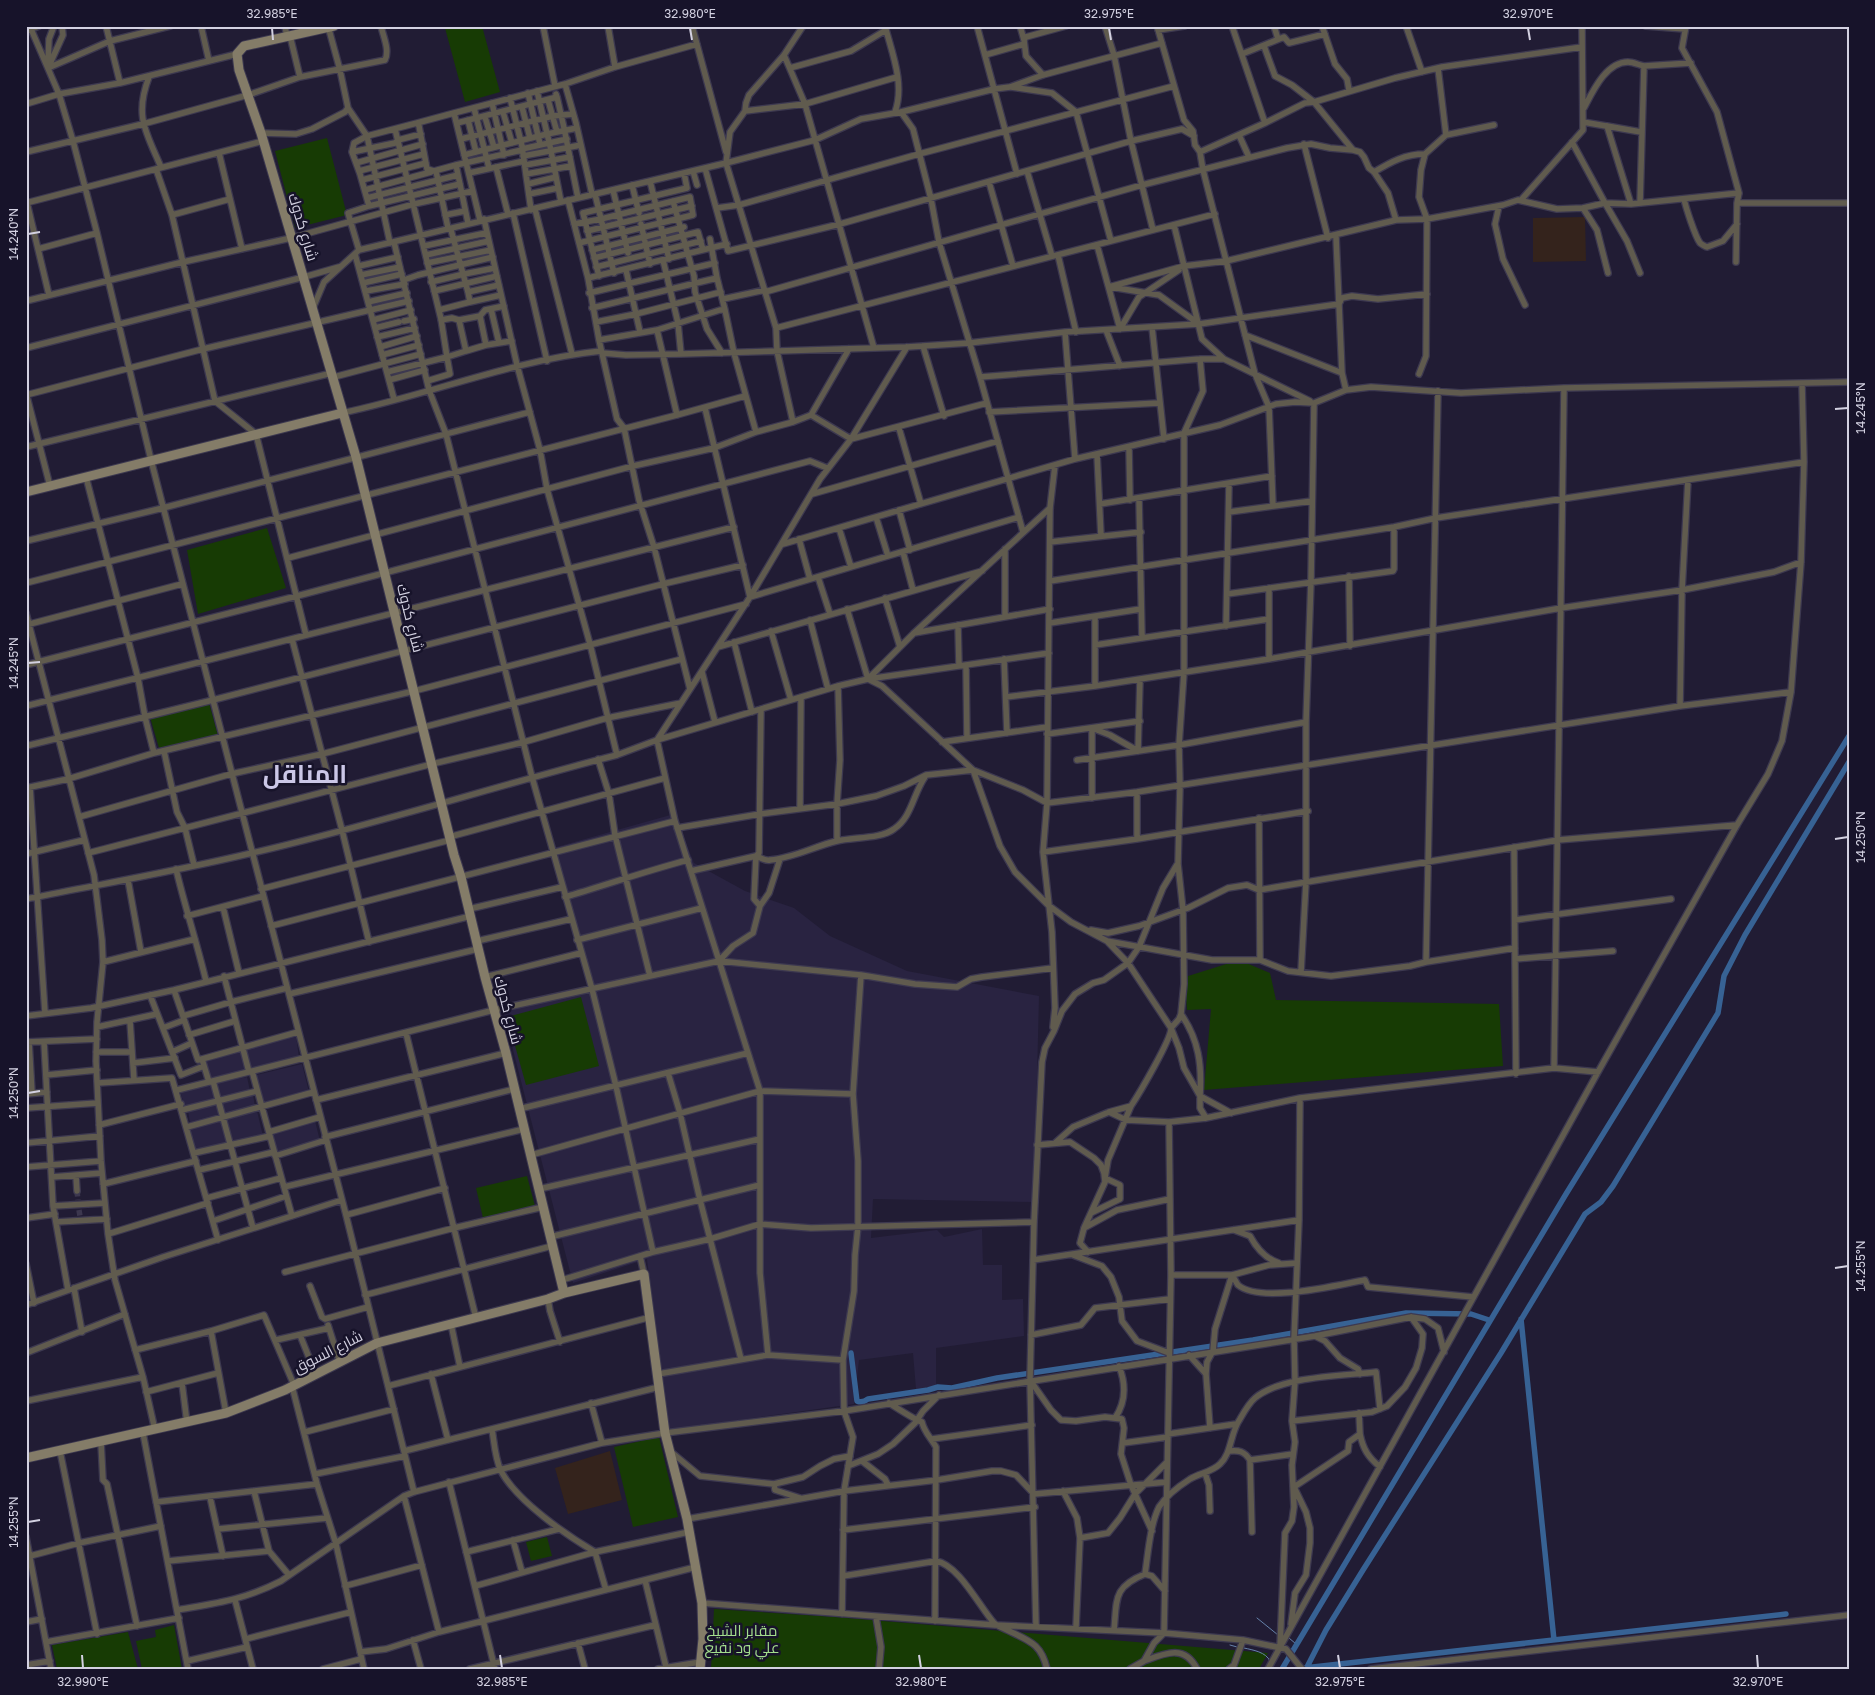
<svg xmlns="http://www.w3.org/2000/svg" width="1875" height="1695" font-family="'Golos Text',Cairo,sans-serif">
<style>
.built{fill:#292341}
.education{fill:#34231c}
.green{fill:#173b04}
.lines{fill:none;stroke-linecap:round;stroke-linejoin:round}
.stream{stroke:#6683ab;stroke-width:1}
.canal{stroke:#376294;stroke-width:5.5}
.street-tunnel{stroke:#3c374e;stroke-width:5.5;stroke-dasharray:5.5 3;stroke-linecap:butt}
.street-casing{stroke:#3d3950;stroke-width:8}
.secondary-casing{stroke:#3d3950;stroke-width:11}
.street{stroke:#605b4e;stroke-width:5.5}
.secondary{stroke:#847c68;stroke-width:9}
.ticks{fill:none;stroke:#d3d1e1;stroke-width:2}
.labels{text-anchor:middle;stroke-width:5;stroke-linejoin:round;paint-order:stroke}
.street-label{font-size:15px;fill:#d3d1e1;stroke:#17132a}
.park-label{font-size:15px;fill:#a3de8d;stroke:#17132a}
.town-label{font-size:25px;font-weight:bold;fill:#cbc7e7;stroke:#17132a}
.neatline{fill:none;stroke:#d3d1e1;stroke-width:2}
.ticks-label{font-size:12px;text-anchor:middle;fill:#d3d1e1}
</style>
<rect width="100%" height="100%" fill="#211c34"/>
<path class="built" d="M674 814 694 863 745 891 794 908 830 936 907 971 1039 996 1034 1202 873 1199 871 1238 937 1230 944 1237 982 1229 983 1265H1002V1300L1023 1299 1024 1336 936 1348V1386L916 1389 913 1353 859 1360 854 1404 668 1430 647 1259 573 1283 503 1011 594 989 553 848Z
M296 1035 299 1058 250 1069 246 1048Z
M239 1049 247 1072 209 1081 203 1060Z
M302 1064 309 1092 265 1105 256 1075Z
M247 1077 250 1091 220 1099 216 1083Z
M213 1084 217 1101 185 1108 180 1091Z
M253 1094 255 1108 224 1115 221 1102Z
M218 1102 221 1118 190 1123 188 1110Z
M257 1111 263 1136 232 1142 226 1118Z
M221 1119 229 1143 195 1150 187 1129Z
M315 1121 320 1141 277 1153 273 1133Z"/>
<path class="education" d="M1585 217 1586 261 1533 262V218Z
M610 1451 622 1500 568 1514 555 1468Z"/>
<path class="green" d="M451 26H482L500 92 465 102 445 28Z
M327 138 347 215 295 228 275 151Z
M267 528 286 588 198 614 187 550Z
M209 703 218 736 159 748 150 717Z
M1239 960 1270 973 1276 1000 1499 1004 1503 1066 1204 1090 1211 1009 1187 1010 1185 977Z
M581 997 599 1066 526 1085 507 1017Z
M527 1176 535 1206 483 1218 476 1188Z
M659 1437 678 1517 633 1527 614 1447Z
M547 1537 552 1556 531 1561 526 1542Z
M714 1609 834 1617 1268 1653 1259 1669H711Z
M174 1625 182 1669H142L136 1641 156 1637 155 1630Z
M128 1632 138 1669H57L52 1645Z"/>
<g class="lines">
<path class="stream" d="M1257 1618 1278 1635
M1289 1638 1296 1644
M1230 1645 1237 1647
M1244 1648C1253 1650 1266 1652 1270 1661"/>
<path class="canal" d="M1521 1319 1554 1640
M851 1353 857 1401C861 1403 864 1402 868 1399L928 1390 938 1387 952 1388 997 1378 1253 1340 1406 1313 1471 1314 1489 1320
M1307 1667 1326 1630 1363 1570 1501 1353 1585 1214 1601 1202 1613 1186 1718 1013 1724 976 1745 935 1849 762
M1304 1668 1786 1614
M1282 1669 1566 1194 1849 736"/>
<path class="street-tunnel" d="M77 1191 78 1200
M79 1210 80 1216"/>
<g class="street-casing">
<path id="street" d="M106 26 120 83
M201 26 209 61
M285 26 287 37
M543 26 555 86
M692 26 726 152
M885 26C892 53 905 84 895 112
M977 26 1017 174
M1020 26 1024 40
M1105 26 1114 55 1131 141 1153 230
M1157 26 1184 120 1193 131 1195 145 1200 152 1203 170 1255 374 1269 407 1273 506
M1232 26 1265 123
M1274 26 1278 39
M1322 26 1335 64 1347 79 1349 90
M1406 26 1422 72
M1646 26 1685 29
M1686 26 1682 48 1717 112 1739 193
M31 29 59 94 73 141 97 233 151 460 346 1215 414 1492
M1158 30 1184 26
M26 31 39 26
M290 36 300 77
M1264 46 1275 76 1292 85 1314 102 1353 150 1360 152 1364 157 1369 168 1374 172 1388 193 1396 220
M1242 54 1284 37 1289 43 1325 34
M784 55 805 104 874 348
M985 55 1024 44
M48 63 49 39 54 26
M1644 66 1691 63
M615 67 697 44
M48 68 110 41 170 26
M48 68 63 35 62 26
M790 68 851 51 886 30
M1438 68 1446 135
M1043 75 1026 56 1024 40 1026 37 1066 26
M149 77C134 116 146 132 161 167L156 169 172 215 215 401 256 434 306 635
M565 84 615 67 608 26
M1011 87 1052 93 1076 112 1111 241
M537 91 550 146 561 202
M528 93 540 144
M557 97 564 128 578 198
M510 98 522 146 531 210
M548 100 557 132
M492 103 504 155
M26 104 59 94 120 83 237 54
M522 107 530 138
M348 108 367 136 390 243
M474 108 489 168
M1584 108C1593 91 1606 62 1628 62 1633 62 1639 65 1644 66L1640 203
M745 111 805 104 897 77
M503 112 512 143
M901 112 913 129 931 199 939 242 980 377 1023 532
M485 117 494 147
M468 120 476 152
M1583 122 1641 132 1607 126 1631 204
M417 123 454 113
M457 123 557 97 556 94
M395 129 441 319 447 357 466 351
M261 133 296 134 312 129 345 112 348 108 340 70 328 26
M1239 135 1249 157
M461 139 553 116 573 114
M1572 142 1605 203 1631 204 1739 193 1737 203H1849
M1304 144 1328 238
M522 149 567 139
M26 152 143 124 248 95 300 77 385 60C390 50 383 36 381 26
M352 152 395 143 398 140 421 134
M1200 152 1265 123 1305 103 1314 102 1395 78 1442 67 1582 47
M219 153 242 249
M464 155 547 134 577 128
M523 156 581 145
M356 163 423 144
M456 165 522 150
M525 165 570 157
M496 167 508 214
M705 168 728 251 840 224 1131 141 1182 129 1194 136
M359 171 424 154
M436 171 448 228 451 230 468 292
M693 171 697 185
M1027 171 1052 256
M1374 172C1391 162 1405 154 1425 154
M469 173 524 161
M526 174 571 166
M362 180 426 163
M650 181 669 259
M989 182 1013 266
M528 184 556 177
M632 185 639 213
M365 190 431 172
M613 190 628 253
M529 194 558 188
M595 194 614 273
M367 198 458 175
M1684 199C1686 208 1695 236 1700 243 1701 244 1706 247 1707 247L1723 241 1737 224
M568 200 588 278 599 340 617 419 624 428 639 500 654 547 690 689
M1521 200 1583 130 1582 26
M673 201 694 276 695 292 707 329 722 353
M26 203 263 141
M27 203 49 295
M369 206 460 184
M1499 206 1495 224 1503 259 1525 305
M717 208 739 205 919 154 1174 86
M1583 208 1597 230 1608 273
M535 209 572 354
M513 213 547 361
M172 215 230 199
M445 215 465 211
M484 219 517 365 540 450 547 489 590 644 617 755
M480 220 454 113 565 84 576 123 592 194
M574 224 601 219 690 197 693 215 579 243
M641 224 650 264
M1174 225 1202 339 1224 359
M587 231 692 206
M1336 236 1342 373 1346 390
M710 239 717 278 725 310
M394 242 429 390 446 434 532 777 592 989 616 1086 653 1252
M1097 245 1120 329
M424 246 486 233
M38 249 97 233
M359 250 348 213 369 206 360 174 352 152 354 143 367 136 417 123 419 126 427 169 434 171 456 165 468 223
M592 250 684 227
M355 254 394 399
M426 255 489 241
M1058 255 1076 332
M594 258 698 232 703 250
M663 260 678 323 681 354
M1736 262 1737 203
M427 263 491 250
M359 266 398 257
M596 267 701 241
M626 270 640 332
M361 275 400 267
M599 276 583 213 687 188 684 173
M588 278 727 244
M404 280 418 275 493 257
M431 282 464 274 495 268
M363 283 402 274
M1109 287 1184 266 1226 261 1396 220 1427 219 1503 205 1518 200 1557 209 1583 208 1605 203 1627 241 1640 273
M1111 287 1159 295 1199 324
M366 291 405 284
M434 291 497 276
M765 292 1142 185 1287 148 1311 144 1330 148 1353 150
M589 293 715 263
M723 299 765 290
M26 301 183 262 291 238 414 204 473 191
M368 302 407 293
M470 302 501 295
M313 308 324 282 359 250 726 163 815 140 861 119 901 112 994 89 1010 87 1043 75 1162 43
M592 308 717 278
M491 309 499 343
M439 310 470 302 468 292 499 285
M480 316 485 310 504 306
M373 320 411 310
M441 320 452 318 459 320
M404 321 414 319
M596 322 636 314 721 292
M1152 327 1164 439
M375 328 399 322
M776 328 1215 214
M1120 329 1139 297 1179 270
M657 330 677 415
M1106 330 1120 366
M1065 332 1075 459
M1245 335 1342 373
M377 337 415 328
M599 340 657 330 720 310H725L734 353 756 432
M486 345 480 316 459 320 466 351 486 345 512 341
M923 346 944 416
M380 347 417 336
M26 348 304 277 339 267
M602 353 626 355 681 354 907 347 969 343 1065 332 1199 324 1339 304 1342 298 1352 296 1378 299 1427 294
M382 355 419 345
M387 372 447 357 450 374 427 381
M1419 374 1426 356 1427 219 1419 197 1421 170 1425 154 1446 135 1494 125
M334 377 421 354
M980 377 1200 359H1224L1310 401
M389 380 425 370
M26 393 50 486
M26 395 203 349 409 301
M705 408 750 597 1019 517
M989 412 1159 403
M342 413C429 395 513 360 601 351
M811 415 849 349
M793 422 777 351 776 328 726 163 730 132 745 111 746 103 749 95 784 55 803 26
M899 428 921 504
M26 447 332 373
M1129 447 1130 500
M1097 454 1101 536
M86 477 138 678 145 717 154 753
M812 494 998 441
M1139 498 1142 638
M1100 504 1272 476
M899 510 910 550
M1229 512 1312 501
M876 517 888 556
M839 528 851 567
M799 539 810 579
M26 541 163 508 530 412
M1050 542 1141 532
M783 544 1075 459 1220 425 1276 404 1295 402 1314 403 1346 390 1371 387 1461 393 1564 388 1849 382
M1005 549V617
M903 552 913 590
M288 558 633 466 714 448 756 432 793 422 811 415 851 439 987 403
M1349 576 1350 646
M818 577 830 614
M1050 581 1394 527 1436 518 1804 462
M26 583 677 415 745 396
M1269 588V659
M1227 594 1393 571 1394 569V527
M885 598 900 647
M847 609 868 679 882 686 973 770 1000 846 1015 872 1048 905 1071 922 1107 941 1128 963 1139 947 1163 888 1178 863 1180 786 1179 745 1184 672V433L1203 391 1200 359
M26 613 94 875 102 940 103 962 97 1022 96 1061 101 1161 108 1234 115 1280 143 1377 155 1430
M1095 617V686
M810 620 828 689
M1050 623 1141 609
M26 625 182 584
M958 625 959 666
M1226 626 1229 484
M771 631 791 700
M914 633 1050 609
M292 639 342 830 369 942
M734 642 752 712
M1095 645 1269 619
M718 647 982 571
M1004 659 1007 733
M26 665 297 596 810 461 827 468
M966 665 967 738
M702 672 715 722
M868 679 914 633 1050 508
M1006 697 1095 686 1269 659 1561 608 1682 590 1774 572 1801 562
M26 706 734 527
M1680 706 1682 590 1688 480
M1047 734 1140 721
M942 742 1047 727
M26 746 213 700 663 584 743 565
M164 751 177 812 185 828 194 865
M598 759 609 794 615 835 650 976
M1077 760 1179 745 1306 722
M30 787 45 1013
M26 788 68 779 154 753 414 691 746 604
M1092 798V728L1110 735 1138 751 1140 679
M800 808 801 697
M79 817 231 774 322 754 682 659
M1259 818 1260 960 1288 971 1331 976 1410 966 1426 962 1515 948
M677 828 760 814 837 804 876 796 904 786 926 775 973 770 1023 790 1047 803 1137 792 1680 706 1791 692
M449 837 665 778
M1137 839V792
M837 841V804L840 760 838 686
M1514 847 1516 1074
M1043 852 1137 839 1308 811
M88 853 432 764 524 742 607 718 681 703
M26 854 84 840
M1178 864 1183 910 1184 984 1181 1014
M176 869C185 907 197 943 206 981
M691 871 756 856 759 853 761 709
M128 880 141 952
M261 889 450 840
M565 897C606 885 646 871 688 860
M26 899C102 884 177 871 252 853 375 825 495 786 617 755L657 740 838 686 868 679 1049 653
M760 906 754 899 756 856C761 858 765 861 770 860 794 858 815 846 837 841 853 837 881 839 894 829 912 817 913 794 925 777
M223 907 239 973
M469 909 562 887
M187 916 263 896
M1515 920 1671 899
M271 926 675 821
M1091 930 1108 933 1139 926 1188 908 1228 888 1247 885 1259 890 1558 840 1737 825
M577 940 702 908
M477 941 571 919
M1107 941 1212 960H1260
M1515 959 1613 951
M719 961 733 946 753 933 760 906 769 893 780 859
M103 962 195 939
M1426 962 1438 391
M1301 972 1306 882V722L1311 581 1314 403
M224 976 249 1072
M485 977 581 953
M174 990 198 1060 202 1059 209 1082
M289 994 478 949
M150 995 181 1075 204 1066
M26 1016 91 1008 174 990 471 916
M183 1016 231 1002 287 988
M130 1021 134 1080
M97 1027 157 1014
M1053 1027 1055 1008 1052 932 1043 852 1047 803 1050 508 1055 465
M163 1028 184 1020
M406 1033 476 1318
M189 1035 235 1021
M26 1042 97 1039
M29 1042 32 1093
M44 1042 53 1206 68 1290
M96 1052H132
M172 1052 192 1043
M202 1059 298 1032
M133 1063 175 1058
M1554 1068 1564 388
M252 1071 292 1216
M668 1073 680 1113 700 1200 741 1359
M46 1075 97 1070
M213 1081 253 1228
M98 1083 172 1078 218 1240
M177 1090 494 1010 719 961 861 975 915 984 957 987 971 979 982 977 1053 968
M26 1094 47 1092
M316 1100 506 1053
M26 1108 98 1103
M519 1109 748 1053
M182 1110 257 1091
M1109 1112 1131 1106C1139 1094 1172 1038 1171 1028L1179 1019 1181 1014C1199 1040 1202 1065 1200 1096L1231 1113
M99 1125 181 1104
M187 1127 314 1092
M269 1132 320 1117
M325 1137 514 1089
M26 1143 100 1136
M1055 1143 1073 1127 1109 1112 1126 1120 1169 1122 1206 1118 1300 1098 1554 1068 1598 1072
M1037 1145 1070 1142 1094 1158 1101 1165 1104 1173 1105 1182 1084 1228
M194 1153 270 1136
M531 1155 760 1091 853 1094
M275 1156 326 1140
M26 1167 101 1161
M199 1170 274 1152
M76 1176 77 1191
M52 1177 102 1173
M103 1184 196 1161
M284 1187 524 1129
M539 1189 760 1139
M207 1198 281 1178
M53 1206 105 1203
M1091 1213 1120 1199V1185L1105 1178 1108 1160 1131 1106
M346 1215 445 1188
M26 1218 55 1214
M213 1221 286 1196
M56 1222 107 1219
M1234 1230 1250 1236C1257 1249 1266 1259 1279 1263
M108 1234 208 1203
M550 1237 760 1185
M1088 1252 1080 1243 1084 1228 1117 1210 1170 1199
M1073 1255 1102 1266 1111 1277 1119 1297 1122 1321 1137 1341 1169 1353
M640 1256 644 1274
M1033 1260 1299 1220
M26 1264 34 1303
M285 1272 454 1228 543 1207
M1171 1275H1232L1269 1265 1297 1263
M1232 1275C1234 1278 1236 1282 1238 1285 1261 1304 1337 1285 1365 1280L1368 1287 1473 1297
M562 1280 653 1252 710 1239 760 1224 811 1228 1034 1222
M310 1286 322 1317 325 1319 368 1307
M74 1288 82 1332
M365 1295 552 1246
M548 1299 550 1311 560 1342
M26 1305 163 1257 342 1200
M451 1324 460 1367
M328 1325 340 1363
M211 1331 264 1315 294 1385
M300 1335 316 1375
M1031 1335 1081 1325 1095 1308 1170 1299
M1315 1336 1325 1341 1340 1358 1358 1369 1360 1374
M276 1340 329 1328
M135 1350 211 1331 226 1413
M26 1353 125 1314
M768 1355 843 1360
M1189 1355 1206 1374 1210 1428
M431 1374 448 1440
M658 1374 768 1355 760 1273V1091L675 821 657 740 750 597 820 479 851 439 907 347
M1206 1374 1207 1362 1213 1351 1215 1329 1232 1275
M1030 1380 1051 1410 1061 1420 1076 1421 1105 1417 1122 1419 1124 1428 1121 1454 1131 1485 1152 1531
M182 1383 187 1423
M292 1386 317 1484 336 1544 364 1669
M388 1386 651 1317
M146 1392 218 1373
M26 1401 143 1377
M591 1403 602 1443
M889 1403C897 1408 915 1420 922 1422 924 1432 931 1438 936 1447L935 1621
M1115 1418C1126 1402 1126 1384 1119 1366
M1292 1421 1372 1412 1387 1406 1405 1387 1416 1368 1422 1348 1423 1334 1411 1317
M492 1429C494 1441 495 1459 501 1471 517 1501 566 1535 595 1552L606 1590
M305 1432 394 1409
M143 1433 188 1669
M1168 1434 1236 1424
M1360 1434C1363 1449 1368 1457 1380 1467
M932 1439 1032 1425
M101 1442 103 1480 107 1484 137 1626
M1123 1443 1168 1437
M60 1451 97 1634
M404 1451 659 1387
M670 1451 700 1476 774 1484 803 1477 820 1466 834 1459 850 1456
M1229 1451C1239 1450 1244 1451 1250 1460L1252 1532
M1250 1460 1293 1454
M862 1461 885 1479 888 1485
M848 1466 878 1454 893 1444 915 1423 923 1411 939 1395
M1205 1473 1209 1485 1210 1511
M315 1474 405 1456
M449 1482 495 1669
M774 1484 775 1490 800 1498
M254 1491 269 1551 289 1575
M1063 1491 1077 1518 1080 1538 1076 1627
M404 1496 439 1632
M210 1497 223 1556
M156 1502 317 1484
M687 1519 844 1491 937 1480 992 1471H1001L1016 1475 1034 1494 1167 1482
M218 1529 327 1518
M843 1530 1035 1507
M26 1537 51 1669
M1080 1538 1108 1533 1120 1518 1135 1494 1167 1462
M513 1540 522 1572
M466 1552 559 1529
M30 1556 79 1543 161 1526
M168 1561 269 1551
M1145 1574 1152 1576 1165 1591
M843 1576 936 1561C959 1565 979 1606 994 1623 997 1626 1003 1628 1007 1630 1029 1641 1041 1643 1047 1669
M645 1580 666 1667
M345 1586 422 1565
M475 1586 595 1552 689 1532
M235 1600 253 1669
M702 1603 995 1625 1164 1633 1243 1640 1286 1649 1302 1669
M177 1610C217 1603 244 1600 281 1581L404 1496 414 1492 602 1443 665 1433 844 1411 843 1360 854 1291 855 1255 858 1226V1161L853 1094 861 975
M842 1614 844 1491 853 1437 844 1411 1315 1336 1411 1317 1425 1319 1438 1328 1444 1352
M876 1617 881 1647 879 1669
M26 1622 42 1619
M1291 1624 1295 1593 1306 1575 1310 1543V1528L1306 1512 1294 1487 1348 1451 1349 1442 1360 1434 1359 1413
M1036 1626 1030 1380 1034 1222 1042 1062 1045 1048 1054 1031 1062 1011 1075 994 1093 983 1104 980 1128 963 1171 1028 1179 1048 1184 1068 1200 1096V1108L1206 1118
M1114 1630C1117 1599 1113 1587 1145 1574 1148 1554 1150 1525 1159 1507 1166 1496 1179 1486 1190 1479 1200 1473 1212 1472 1220 1464 1232 1453 1230 1433 1240 1419 1244 1412 1249 1403 1255 1398 1281 1376 1342 1376 1376 1372L1380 1409
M246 1639 351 1612
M413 1640 421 1669
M46 1642 179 1618
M578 1643 585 1669
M1280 1647 1285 1533 1292 1521 1294 1507 1292 1465 1295 1442 1292 1421 1295 1381 1294 1339 1299 1220 1300 1098
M360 1652 386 1649 439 1632 696 1567
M187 1661 247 1647
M1144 1661C1165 1653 1185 1644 1197 1669
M26 1665 50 1661
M323 1669 361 1659
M470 1669 655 1625
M658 1669 700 1662
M1130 1669 1144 1661 1154 1643 1164 1633 1171 1275 1169 1122
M1229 1669 1234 1665 1243 1640
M1268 1669 1598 1072 1737 825 1768 774 1782 741 1791 692 1801 562 1804 462 1802 384
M1371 1669 1849 1615"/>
</g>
<g class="secondary-casing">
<path id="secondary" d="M334 26 244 46 237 54 239 70 261 133 356 457 454 855 461 877 485 977 506 1053 564 1293
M26 492 342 413
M26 1458 226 1413 285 1390 377 1343 548 1299 564 1293 644 1274 665 1433 687 1519 702 1603 703 1639 700 1669"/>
</g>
<use href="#street" class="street"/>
<use href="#secondary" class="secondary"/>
</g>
<path class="ticks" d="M272 28 273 40M690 28 692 40M1109 28 1111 40M1528 28 1530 40M28 234 40 232M1835 409 1848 408M28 663 40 662M1835 839 1848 837M28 1093 40 1091M1835 1268 1848 1266M28 1522 40 1520M82 1655 83 1668M500 1655 502 1668M919 1655 921 1668M1338 1655 1340 1668M1757 1655 1758 1668"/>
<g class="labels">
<g class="street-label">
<text transform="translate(303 227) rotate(73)" y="5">شارع كدوك</text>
<text transform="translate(410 618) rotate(76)" y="5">شارع كدوك</text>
<text transform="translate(508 1010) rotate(75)" y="5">شارع كدوك</text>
<text transform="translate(328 1352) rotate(-27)" y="5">شارع السوق</text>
</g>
<g class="park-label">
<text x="742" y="1636">مقابر الشيخ<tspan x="742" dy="17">علي ود نفيع</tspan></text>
</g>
<g class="town-label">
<text x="305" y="783">المناقل</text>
</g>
</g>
<rect width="1875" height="1695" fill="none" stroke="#17132a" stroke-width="55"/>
<rect x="28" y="28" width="1820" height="1640" class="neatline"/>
<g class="ticks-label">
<text x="272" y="18">32.985°E</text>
<text x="690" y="18">32.980°E</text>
<text x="1109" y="18">32.975°E</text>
<text x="1528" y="18">32.970°E</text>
<text transform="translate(14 234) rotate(-90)" y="4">14.240°N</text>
<text transform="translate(1861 408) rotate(-90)" y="4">14.245°N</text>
<text transform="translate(14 663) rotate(-90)" y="4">14.245°N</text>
<text transform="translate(1861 837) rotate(-90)" y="4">14.250°N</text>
<text transform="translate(14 1093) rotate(-90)" y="4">14.250°N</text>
<text transform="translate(1861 1266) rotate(-90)" y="4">14.255°N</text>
<text transform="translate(14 1522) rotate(-90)" y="4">14.255°N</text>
<text x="83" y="1686">32.990°E</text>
<text x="502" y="1686">32.985°E</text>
<text x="921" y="1686">32.980°E</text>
<text x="1340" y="1686">32.975°E</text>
<text x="1758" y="1686">32.970°E</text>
</g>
</svg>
